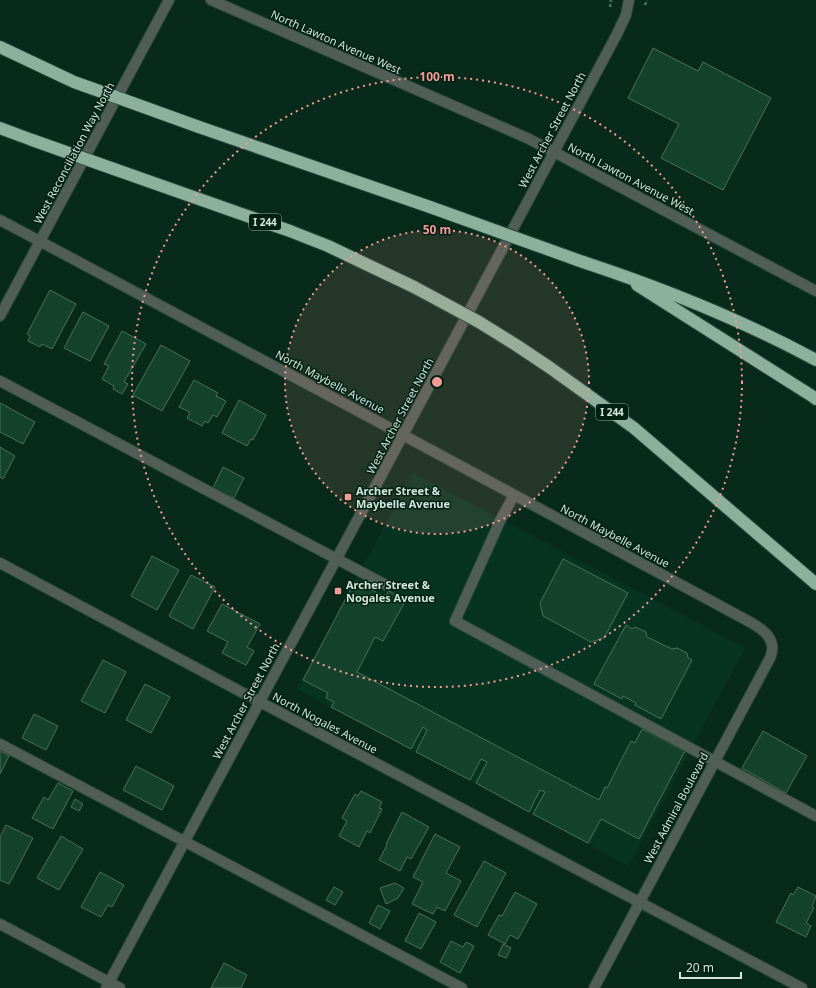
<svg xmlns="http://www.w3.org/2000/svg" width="816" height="988" font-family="'Noto Sans',sans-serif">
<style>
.built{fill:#073421}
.building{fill:#14422d;stroke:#4c6e5c}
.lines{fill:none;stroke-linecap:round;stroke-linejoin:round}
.minor-casing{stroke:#28483a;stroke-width:12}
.highway-casing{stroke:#28483a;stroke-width:14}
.path{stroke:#547063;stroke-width:2.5;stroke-dasharray:3 2;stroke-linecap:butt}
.minor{stroke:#505e56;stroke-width:10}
.highway{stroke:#8cb09c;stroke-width:12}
.highway-bridge-casing{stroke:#28483a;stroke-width:14;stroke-linecap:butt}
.highway-bridge{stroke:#8cb09c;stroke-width:12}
.ring{fill:none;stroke:#f59b97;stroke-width:2;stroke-dasharray:2 4}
.poi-dot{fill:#f59b97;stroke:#002012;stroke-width:1.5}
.labels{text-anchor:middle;stroke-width:3;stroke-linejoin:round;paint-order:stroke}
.shield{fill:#002012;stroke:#94ab9f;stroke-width:1}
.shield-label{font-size:10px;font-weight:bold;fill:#d3e6db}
.street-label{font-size:11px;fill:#d3e6db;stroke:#002012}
.poi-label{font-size:11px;font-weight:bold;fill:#d3e6db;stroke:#002012;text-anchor:start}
.centre{fill:#f59b97;stroke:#002012;stroke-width:2}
.ring-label{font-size:12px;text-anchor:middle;font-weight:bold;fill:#f59b97;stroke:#002012;stroke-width:3;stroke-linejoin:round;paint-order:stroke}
</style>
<rect width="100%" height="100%" fill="#082a1b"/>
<path class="built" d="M413 473 745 648 629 866 297 689Z"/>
<path class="building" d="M653 48 698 71 703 62 771 98 723 190 661 158 679 124 628 98Z
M50 290 76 304 52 349 42 344 40 347 28 341 30 336 27 334Z
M83 312 109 326 90 361 64 348Z
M122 331 146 344 124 382 128 384 122 394 113 389 114 386 102 379 109 366 104 364Z
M161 345 190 361 162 411 133 395Z
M194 380 218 393 216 396 226 401 217 417 213 415 208 423 205 421 202 426 187 418 190 412 179 407Z
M239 400 266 415 253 440 251 439 247 446 222 433Z
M0 403 35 422 23 444 0 432Z
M0 447 15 456 3 479 0 477Z
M223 467 244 478 234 498 213 488Z
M152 556 179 570 157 610 131 596Z
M563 559 628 593 604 638 591 642 543 616 540 603Z
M191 575 215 587 193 629 169 616Z
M355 581 385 597 389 591 406 600 383 641 375 637 357 672 599 800 605 787 607 788 631 741 635 743 642 729 685 751 639 839 601 819 588 843 533 814 545 792 540 790 529 812 476 783 487 762 481 759 470 780 416 752 427 730 423 727 411 749 331 707 334 702 326 698 328 693 303 680Z
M222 604 260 624 247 647 254 651 246 665 222 653 228 642 207 631Z
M626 625 632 629 635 627 646 632 647 637 672 649 677 648 687 653 688 658 692 660 661 719 635 705 636 703 623 696 622 699 594 684Z
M103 660 126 672 105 713 81 701Z
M145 684 170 697 151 733 126 720Z
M34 714 58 726 46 750 22 738Z
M763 731 807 756 786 793 742 768Z
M0 751 9 756 0 774Z
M136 766 174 786 162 810 123 790Z
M58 783 73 791 53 829 32 818 44 797 48 800Z
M361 791 382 802 379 808 382 809 370 833 367 831 359 847 339 836 347 821 342 818 355 794 358 796Z
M75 799 83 804 79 811 71 807Z
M402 812 429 827 411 859 407 857 400 871 379 860 387 845 386 844Z
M6 825 33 838 9 884 0 880V837Z
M435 834 460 847 446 873 461 881 445 911 437 907 433 914 412 904 423 882 413 877Z
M61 836 83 849 59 890 37 878Z
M484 861 506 873 477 927 454 915Z
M100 872 124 885 112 907 108 905 101 917 81 907Z
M395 883 404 888 398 898 386 904 380 888Z
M334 887 343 892 335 905 326 900Z
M798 887 816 896 812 907 814 908 806 923 811 926 806 937 776 922 791 893 793 895Z
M515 892 537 904 518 939 510 935 505 944 488 935 499 915 502 916Z
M378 905 390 911 380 929 369 923Z
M419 913 436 922 421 949 405 941Z
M451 941 463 947 466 942 474 946 460 973 440 962Z
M503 944 511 948 506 958 498 955Z
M224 963 247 975 241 988H211Z"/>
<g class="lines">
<g class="minor-casing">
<path id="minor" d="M211 0 527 138 554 152 816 291
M0 220 403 435 750 622C764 630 778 640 770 658L594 988
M0 316 169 0
M0 381 386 585
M514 495 500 521 455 621 816 816
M0 563 260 702 802 988
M0 744 462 988
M0 924 120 988
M106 988 403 435 617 34 626 15 629 0"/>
</g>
<g class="highway-casing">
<path id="highway" d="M0 47 74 82 116 97
M199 127 430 207
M0 128 32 140
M111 168 290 231 328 246 414 287
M583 262C665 289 740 319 816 360
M637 285 812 396 816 399
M516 345 549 367 634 428 816 584"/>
</g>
<path class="path" d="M645 5 647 0
M610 7 611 0"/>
<use href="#minor" class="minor"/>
<use href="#highway" class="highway"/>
<g class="highway-bridge-casing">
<path id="highway-bridge" d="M116 97 199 127
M32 140 111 168
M430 207 583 262
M414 287 479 322 516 345"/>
</g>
<use href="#highway-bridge" class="highway-bridge"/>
</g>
<circle cx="437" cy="382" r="152" fill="#f59b97" fill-opacity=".12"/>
<g class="ring">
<circle cx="437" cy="382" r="152"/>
<circle cx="437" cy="382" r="305"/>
</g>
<g class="poi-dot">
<rect x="344" y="493" width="8" height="8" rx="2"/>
<rect x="334" y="587" width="8" height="8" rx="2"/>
</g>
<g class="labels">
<g class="shield">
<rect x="249" y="214" width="32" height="16" rx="3"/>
<rect x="596" y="404" width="32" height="16" rx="3"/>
</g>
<g class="shield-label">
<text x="265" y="226">I 244</text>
<text x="612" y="416">I 244</text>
</g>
<g class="street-label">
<text transform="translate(336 42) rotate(24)" y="4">North Lawton Avenue West</text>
<text transform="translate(552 130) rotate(-62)" y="4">West Archer Street North</text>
<text transform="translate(74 153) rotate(-62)" y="4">West Reconciliation Way North</text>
<text transform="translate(631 179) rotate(28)" y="4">North Lawton Avenue West</text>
<text transform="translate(330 382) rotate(28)" y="4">North Maybelle Avenue</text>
<text transform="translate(400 416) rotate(-62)" y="4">West Archer Street North</text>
<text transform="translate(615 536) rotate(28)" y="4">North Maybelle Avenue</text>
<text transform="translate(246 701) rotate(-62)" y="4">West Archer Street North</text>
<text transform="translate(325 723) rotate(28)" y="4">North Nogales Avenue</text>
<text transform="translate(676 808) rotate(-62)" y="4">West Admiral Boulevard</text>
</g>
<g class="poi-label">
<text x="356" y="495">Archer Street &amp;<tspan x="356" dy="13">Maybelle Avenue</tspan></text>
<text x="346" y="589">Archer Street &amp;<tspan x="346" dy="13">Nogales Avenue</tspan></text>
</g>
</g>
<circle cx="437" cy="382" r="6" class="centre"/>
<g class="ring-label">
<text x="437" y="81">100 m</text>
<text x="437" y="234">50 m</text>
</g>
<path d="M680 972v6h61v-6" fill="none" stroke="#d3e6db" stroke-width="2"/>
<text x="686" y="972" font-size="12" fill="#d3e6db" stroke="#002012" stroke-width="3" paint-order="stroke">20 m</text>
</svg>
